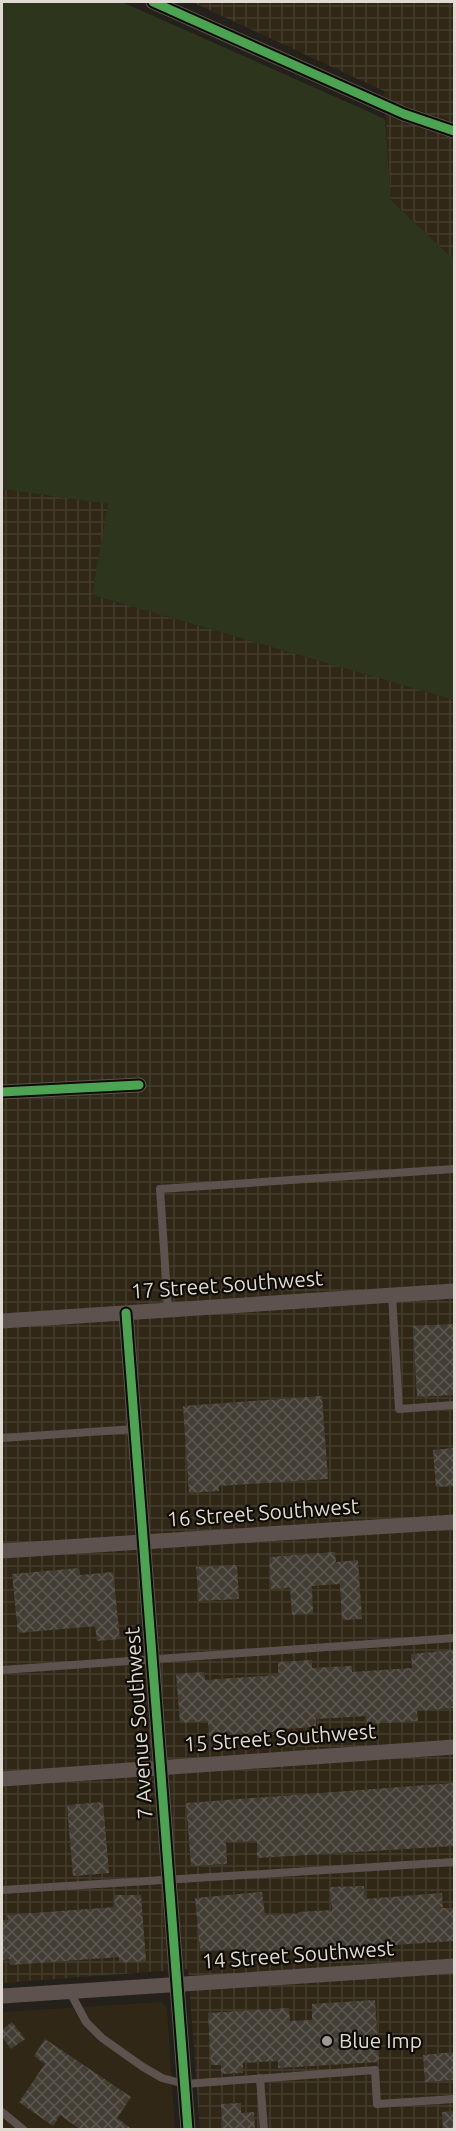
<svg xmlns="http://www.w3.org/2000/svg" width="456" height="2131" font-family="Ubuntu,sans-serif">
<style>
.built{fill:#302716}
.industrial{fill:url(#industrial-grid)}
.grass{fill:#2e351d}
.building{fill:url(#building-cross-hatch)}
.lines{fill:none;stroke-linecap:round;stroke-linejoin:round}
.service{stroke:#5d524d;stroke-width:8}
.minor{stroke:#5d524d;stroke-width:15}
.cycleway-casing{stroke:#0f0c06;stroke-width:13}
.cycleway{stroke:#4ca352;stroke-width:9}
.poi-dot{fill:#9e9992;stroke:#0f0c06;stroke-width:2}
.labels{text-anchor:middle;stroke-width:4.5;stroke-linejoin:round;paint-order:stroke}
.street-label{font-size:21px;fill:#dfdad2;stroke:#0f0c06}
.poi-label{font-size:21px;fill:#dfdad2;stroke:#0f0c06;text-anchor:start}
</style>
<defs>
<pattern id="industrial-grid" width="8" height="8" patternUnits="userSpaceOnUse" patternTransform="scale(1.5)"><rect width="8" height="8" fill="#302716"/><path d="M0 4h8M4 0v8" fill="none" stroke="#443c2c"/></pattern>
<pattern id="building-cross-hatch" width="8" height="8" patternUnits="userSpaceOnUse" patternTransform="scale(1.5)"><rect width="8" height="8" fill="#433e34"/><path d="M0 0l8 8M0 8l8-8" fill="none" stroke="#5e5950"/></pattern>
</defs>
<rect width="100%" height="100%" fill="#24211a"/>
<path class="built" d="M161 2002 167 2008 175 2129 2 2128V2012Z"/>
<path class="industrial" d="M192 2H454V260L391 200 384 91Z
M2 489 109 504 92 595 454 700V2129H200L188 1969 2 1983Z"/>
<path class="grass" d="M2 2H122L385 119 391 200 454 260V700L92 595 108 504 2 489Z"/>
<path class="building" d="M454 1324V1395L417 1397 413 1326Z
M322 1396 328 1479 219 1486V1491L189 1493 183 1406Z
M454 1448V1486L436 1487 433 1450Z
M335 1552 336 1562 358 1560 362 1619 342 1620 340 1584 312 1586 313 1613 292 1615 290 1588 271 1589 269 1557Z
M237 1565 239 1599 199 1601 196 1567Z
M79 1568 80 1575 113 1572 120 1639 97 1641 95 1626 18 1633 12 1574Z
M454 1650V1708L417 1711 418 1721 367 1724V1716L316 1719V1727L283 1729V1731L209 1736 208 1721 180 1723 176 1674 204 1672 205 1680 278 1675V1662L312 1660V1668L352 1666V1672L412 1668 411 1654Z
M454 1783V1846L257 1858V1841L226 1842 227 1864 191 1866 186 1803Z
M103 1802 109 1873 73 1876 67 1805Z
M364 1886 365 1899 442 1893 443 1908H454V1941L334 1949V1946L231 1954V1949L200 1951 195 1898 262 1892 265 1915 298 1914V1912L332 1910 330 1887Z
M114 1895H141L146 1961 119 1963V1957L10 1965 9 1959 2 1960V1920H8L7 1915 115 1907Z
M375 2000 379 2062 278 2068V2061L243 2063V2073L221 2074V2065H211L208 2013 289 2008 290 2021 312 2020V2004Z
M12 2022 25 2039 11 2049 2 2037V2030Z
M45 2039 131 2097 117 2118 133 2130H81L60 2115 53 2126 19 2102 45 2064 34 2056Z
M454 2052V2080L425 2082 423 2055Z
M241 2103V2113L254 2112 255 2130H223L221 2104Z
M454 2111V2130H443L442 2112Z"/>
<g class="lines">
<path class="service" d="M392 1295 399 1409 454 1405
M168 1310 160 1189 454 1169
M2 1438 135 1429
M2 1670 454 1638
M2 1890 454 1862
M70 1992 86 2022 102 2038 143 2067 162 2078 185 2084 375 2070 377 2104 454 2099
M260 2078 264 2130
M2 2112 24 2130"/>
<path class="minor" d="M153 2 404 114 454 131
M2 1092 139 1085
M126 1313 188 2130
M2 1321 454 1291
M2 1551 454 1522
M2 1779 454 1747
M2 1996 454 1966"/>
<g class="cycleway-casing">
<path id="cycleway" d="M153 2 404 114 454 131
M2 1092 139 1085
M126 1313 188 2130"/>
</g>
<use href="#cycleway" class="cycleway"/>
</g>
<circle class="poi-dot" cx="327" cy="2041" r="6"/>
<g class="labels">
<g class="street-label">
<text transform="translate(227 1285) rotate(-4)" y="7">17 Street Southwest</text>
<text transform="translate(263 1513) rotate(-4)" y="7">16 Street Southwest</text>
<text transform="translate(139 1723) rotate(-94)" y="7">7 Avenue Southwest</text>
<text transform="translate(280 1738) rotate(-4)" y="7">15 Street Southwest</text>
<text transform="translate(298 1955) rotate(-4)" y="7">14 Street Southwest</text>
</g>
<g class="poi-label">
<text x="339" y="2048">Blue Imp</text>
</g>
</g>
<rect width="456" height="2131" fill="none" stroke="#dfdad2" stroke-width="6"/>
</svg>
